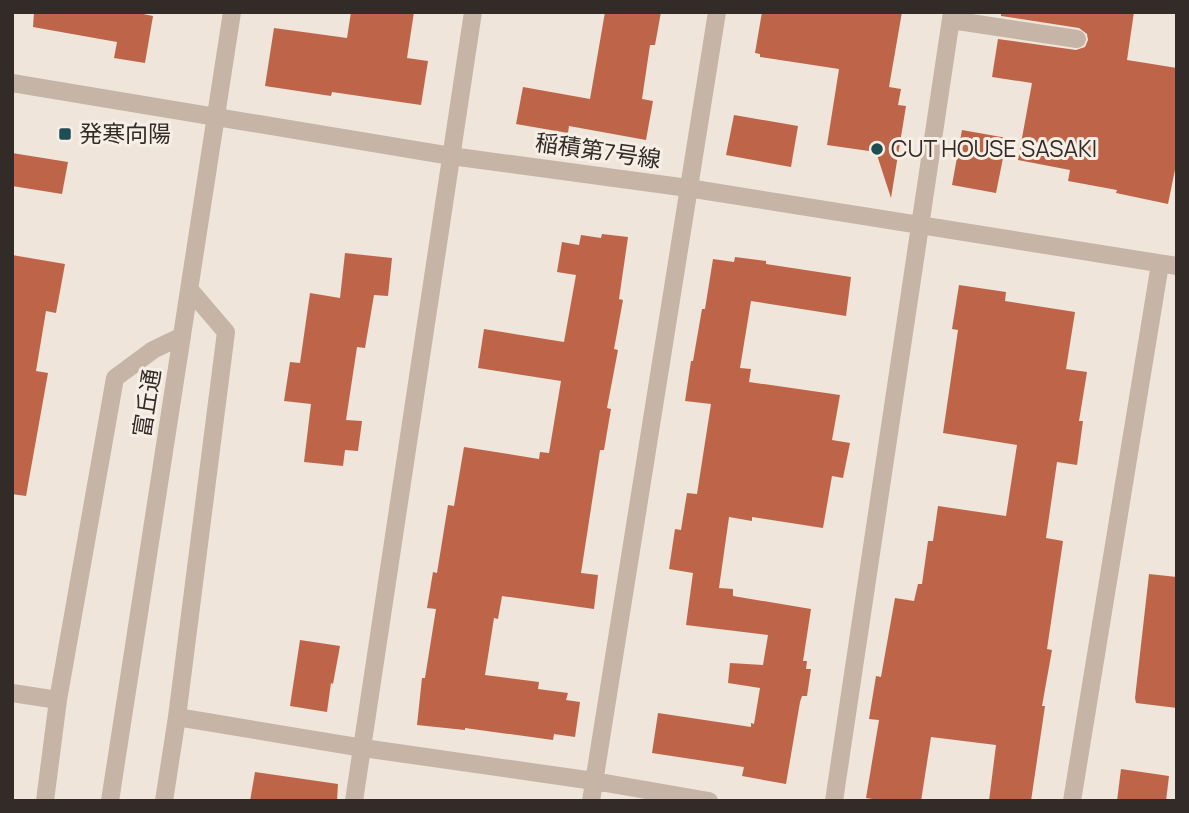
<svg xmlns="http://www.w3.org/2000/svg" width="1189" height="813" font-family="Manrope,'Noto Sans JP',sans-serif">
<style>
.building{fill:#be6549}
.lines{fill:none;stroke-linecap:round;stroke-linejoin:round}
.minor{stroke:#c6b5a6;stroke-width:18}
.poi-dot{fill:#1f4e52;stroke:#f7efe5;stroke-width:2.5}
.labels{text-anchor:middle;stroke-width:6;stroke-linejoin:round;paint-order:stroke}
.poi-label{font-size:23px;fill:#332b27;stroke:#f7efe5;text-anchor:start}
.street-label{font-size:23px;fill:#332b27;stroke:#f7efe5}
</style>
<rect width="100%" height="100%" fill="#efe5da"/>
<path class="building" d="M34 12H133L153 16 145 63 114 58 117 42 33 27Z
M351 12H414L407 58 428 61 421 105 332 92 331 96 265 86 274 28 347 38Z
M605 12H661L655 45H650L642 99 653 101 646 140 569 126 568 133 516 124 523 87 590 99Z
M762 12H902L889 87 901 89 898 105 906 106 891 198 876 152 827 145 839 69 760 57V54L755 53Z
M1001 12H1134L1127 60 1177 68V160L1168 204 1116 193 1117 190 1068 181 1070 170 1018 160 1032 83 992 77 998 39 1076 50 1085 47 1088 40 1087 34 1079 28 1001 16Z
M734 115 798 126 791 167 726 155Z
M962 130 1007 138 996 193 952 185Z
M12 153 68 162 62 194 12 186Z
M602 234 628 237 619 299 623 300 614 349 618 350 607 408 611 409 604 450H600L581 573 598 575 594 609 502 596 498 619 494 618 485 675 539 682 538 689 568 693 566 700 580 702 575 737 554 734 553 740 465 728V730L417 725 422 678H425L436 609 427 608 433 572 437 573 448 505 454 506 464 447 539 459 540 452 549 453 561 381 478 368 484 329 564 342 576 275 557 272 562 242 579 245 581 235 601 238Z
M345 253 392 258 388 296 374 295 365 348 357 347 346 420 362 421 358 451 345 450 343 466 304 462 311 404 284 401 290 362 300 363 310 293 340 298Z
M12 255 65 264 56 313 46 311 36 371 48 373 26 496 12 494Z
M735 257 766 261V264L851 277 846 316 751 301 740 368 751 369 749 382 840 395 832 440 850 443 843 478 832 476 823 528 752 517V521L729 517 719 588 733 589V596L811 609 803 661H807L806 669H811L807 696H802L800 702 786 784 742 776 744 767 652 753 658 713 751 727V723L754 724 760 688 728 683 730 663 763 665 768 635 686 625 693 573 669 569 675 529 681 530 687 493 697 494 711 404 685 401 691 361H693L702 309H705L713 259 734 262Z
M959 285 1006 292 1005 301 1075 312 1066 369 1087 372 1079 421H1083L1077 465 1057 462 1046 538 1063 541 1047 649 1052 650 1042 706H1045L1031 801H989L996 745 931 737 921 801H886L866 798 879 720 869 719 876 676 881 677 895 598 914 601 918 584H922L928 541H933L938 506 1006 516 1017 445 943 433 958 330 952 329Z
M1149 574 1177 577V708L1136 703 1135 698Z
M300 640 340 646 333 684 331 683 327 712 290 706Z
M1121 769 1169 776 1166 801H1117Z
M255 772 338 784 337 801H250Z"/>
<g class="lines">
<path class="minor" d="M951 20 1077 39
M12 83 451 156 688 188 1177 266
M12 693 58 700
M177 717 363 748 594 781 709 801
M45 801 58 700 115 378 153 350 182 336
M110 801 232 12
M164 801 177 717 226 332 190 290
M354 801 473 12
M591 801 717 12
M834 801 952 12
M1072 801 1160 264"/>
</g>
<g class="poi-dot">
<rect x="58" y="127" width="14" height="14" rx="3.5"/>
<circle cx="877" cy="149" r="7"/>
</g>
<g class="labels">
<g class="poi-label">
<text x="79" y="142">発寒向陽</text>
<text x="891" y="157">CUT HOUSE SASAKI</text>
</g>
<g class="street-label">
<text transform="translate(598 151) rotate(8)" y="8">稲積第7号線</text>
<text transform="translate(147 403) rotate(-81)" y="8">富丘通</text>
</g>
</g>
<rect width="1189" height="813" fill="none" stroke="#332b27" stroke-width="28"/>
</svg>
